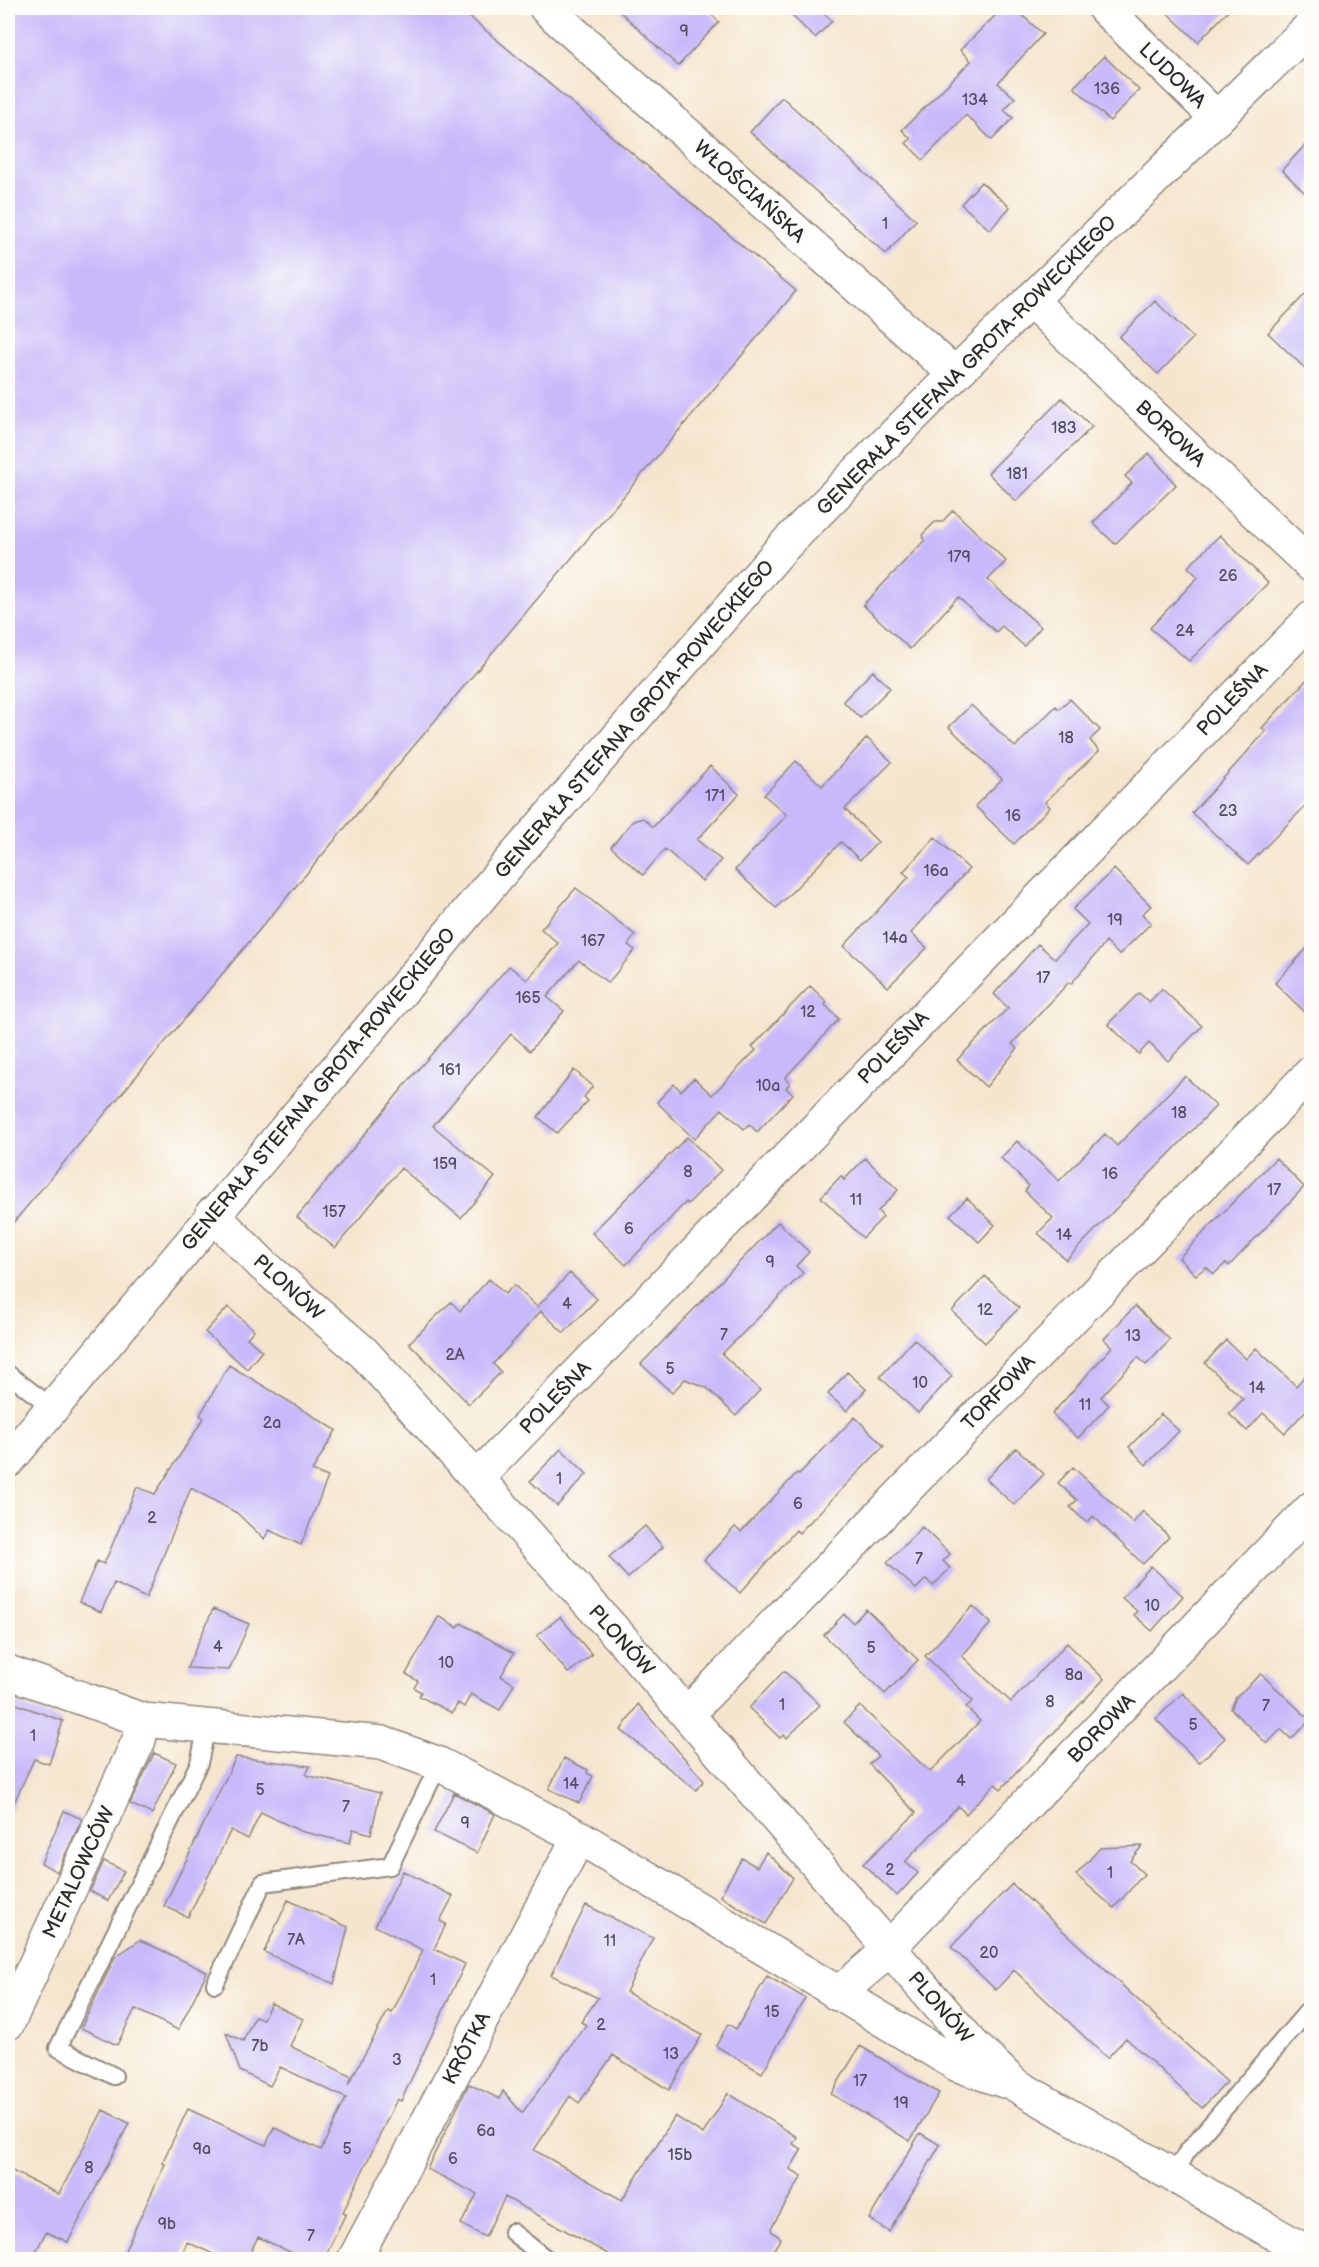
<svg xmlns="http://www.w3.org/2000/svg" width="1319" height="2267" font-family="'Balsamiq Sans',sans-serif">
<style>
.building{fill:#c7b9fa}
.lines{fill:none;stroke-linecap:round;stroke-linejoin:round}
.lane-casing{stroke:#90887c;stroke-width:20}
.street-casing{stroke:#90887c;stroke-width:36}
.secondary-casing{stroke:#90887c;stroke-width:36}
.lane{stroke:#fff;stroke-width:16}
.street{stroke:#fff;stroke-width:33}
.secondary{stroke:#fff;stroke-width:33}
.labels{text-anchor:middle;stroke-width:4.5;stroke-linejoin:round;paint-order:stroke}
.number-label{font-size:16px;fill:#524e5f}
.street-label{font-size:20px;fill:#2b2b2b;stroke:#fdfcf7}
</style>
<rect width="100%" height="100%" fill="#fdfcf7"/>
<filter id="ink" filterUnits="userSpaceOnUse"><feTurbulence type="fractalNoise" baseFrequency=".0167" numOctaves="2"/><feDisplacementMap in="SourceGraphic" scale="12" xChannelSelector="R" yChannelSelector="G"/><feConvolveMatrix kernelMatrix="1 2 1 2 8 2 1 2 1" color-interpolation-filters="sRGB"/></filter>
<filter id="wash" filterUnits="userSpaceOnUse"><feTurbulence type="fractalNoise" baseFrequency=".008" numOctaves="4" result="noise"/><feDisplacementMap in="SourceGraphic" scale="24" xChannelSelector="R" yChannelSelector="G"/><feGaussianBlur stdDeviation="1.35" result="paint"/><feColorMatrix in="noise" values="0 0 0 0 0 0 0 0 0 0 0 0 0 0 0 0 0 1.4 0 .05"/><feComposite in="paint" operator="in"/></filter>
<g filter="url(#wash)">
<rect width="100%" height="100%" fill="#f5e5cd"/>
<g id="blocks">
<path class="building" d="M8 8H459L796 291 8 1229Z
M616 8H704L719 22 678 66Z
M784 8H818L832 21 815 38Z
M1003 8H1014L1043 34 998 83 1015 98 1004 110 1013 118 992 140 966 115 923 160 906 143 911 139 902 130 971 61 960 50Z
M1162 8H1231L1198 42Z
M1104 56 1139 90 1110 121 1074 87Z
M782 97 916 220 886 254 750 132Z
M1311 139V199L1282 170Z
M981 182 1010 207 990 230 961 204Z
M1311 288V374L1268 333Z
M1155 301 1193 338 1158 374 1119 337Z
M1062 398 1092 427 1016 501 988 473Z
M1149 453 1176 485 1115 544 1093 523 1132 483 1125 476Z
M953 510 1006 561 988 580 1041 627 1024 646 1002 626 996 632 958 597 910 649 863 605 924 541 923 534 935 522H942Z
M1220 535 1268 583 1189 661 1150 628 1198 577 1188 567Z
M873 671 890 688 860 718 843 701Z
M1311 675V800L1248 865 1192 813 1266 731 1262 728Z
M1070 699 1100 730 1090 740 1099 751 1045 802 1050 807 1014 844 975 806 1002 779 949 727 971 705 1015 747 1056 706 1059 709Z
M867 738 892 762 845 809 878 842 860 860 841 842 776 908 735 870 787 815 764 795 796 761 822 786Z
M710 766 739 794 697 840 721 860 702 881 665 849 643 875 611 847 633 821 643 818 653 827Z
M935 837 969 869 911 933 927 948 888 987 844 946 909 877 903 872Z
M1114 869 1151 906 1142 914 1151 923 1119 955 1106 942 1071 984 1069 982 1012 1044 1017 1049 986 1087 957 1060 1008 1008 994 994 1038 944 1055 959 1088 924 1073 909Z
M576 888 635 935 628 945 635 950 608 983 579 960 547 997 564 1011 530 1051 511 1034 433 1126 495 1177 461 1218 401 1168 335 1248 297 1217 415 1073 509 966 527 980 558 943 541 929Z
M1311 944V1018L1275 983Z
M810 986 827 1002 825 1005 839 1019 785 1078 790 1083 786 1088 793 1094 757 1132 749 1124 744 1129 722 1109 694 1139 657 1102 674 1084 681 1091 694 1078 712 1095 756 1050 752 1047Z
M1162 989 1202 1026 1168 1061 1149 1043 1139 1054 1108 1024 1139 993 1149 1002Z
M574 1070 593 1086 584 1097 588 1101 557 1133 538 1117Z
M1185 1076 1216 1106 1066 1260 1038 1233 1053 1218 1025 1191 1029 1186 1001 1158 1017 1141 1059 1181 1105 1134 1117 1146Z
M687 1137 721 1170 688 1204 686 1202 626 1265 592 1233Z
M865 1158 898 1190 878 1211 883 1217 863 1238 821 1197 841 1176 844 1180Z
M1276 1158 1304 1187 1229 1266 1226 1263 1214 1274 1206 1267 1196 1275 1179 1258Z
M967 1198 995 1225 979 1242 950 1215Z
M778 1222 809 1252 796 1266 803 1273 722 1354 760 1390 736 1416 707 1388 685 1379 672 1393 641 1364Z
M570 1273 597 1299 564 1333 541 1311 493 1364 501 1372 469 1404 409 1343 451 1302 460 1311 489 1279 505 1294 514 1285 537 1307Z
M985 1276 1019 1308 985 1343 952 1311Z
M1135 1306 1170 1340 1146 1365 1138 1357 1101 1397 1109 1405 1078 1438 1052 1414 1112 1347 1104 1339Z
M228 1307 254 1330 247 1338 262 1351 247 1369 205 1332Z
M914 1339 952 1376 918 1413 880 1377Z
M1226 1340 1246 1359 1256 1348 1296 1386 1311 1369V1405L1285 1433 1263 1413 1247 1431 1229 1414 1243 1399 1205 1363Z
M229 1365 336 1430 312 1471 328 1477 301 1545 269 1530 264 1539 237 1513 191 1488 146 1598 114 1583 101 1612 79 1602 97 1561 104 1564 137 1487 155 1494 204 1418 200 1415Z
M847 1372 866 1389 847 1411 828 1394Z
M1161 1414 1179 1431 1146 1465 1129 1447Z
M855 1417 884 1446 799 1533 796 1530 740 1593 704 1560 735 1527 741 1532 797 1473 799 1474Z
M1016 1448 1044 1474 1014 1505 986 1479Z
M561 1449 587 1474 557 1506 530 1481Z
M1073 1467 1133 1523 1143 1511 1169 1537 1143 1564 1093 1516 1087 1523 1070 1507 1077 1500 1058 1483Z
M645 1526 663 1547 628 1578 609 1557Z
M922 1527 950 1554 943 1561 950 1568 933 1586 926 1579 916 1589 887 1563Z
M1151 1566 1183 1596 1152 1631 1134 1615 1137 1611 1122 1598Z
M973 1606 991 1623 962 1656 1011 1702 1067 1643 1104 1679 1001 1789 995 1784 966 1814 958 1806 905 1862 918 1873 897 1896 863 1864 916 1813 869 1764 878 1756 844 1722 860 1706 930 1772 980 1721 966 1707 973 1701 925 1656Z
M213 1609 249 1624 229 1670 187 1668Z
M866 1609 918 1660 885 1694 824 1635 844 1614 853 1623Z
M439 1616 458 1628 461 1623 514 1653 501 1676 514 1684 500 1710 471 1694 464 1707 458 1703 452 1713 419 1696 421 1692 414 1688 418 1681 406 1674Z
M560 1617 592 1655 568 1673 537 1635Z
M784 1671 820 1705 787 1738 784 1735 780 1738 749 1708Z
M1261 1674 1310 1720 1291 1739 1281 1729 1267 1744 1231 1709 1236 1697Z
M1183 1693 1225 1738 1199 1763 1156 1719Z
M8 1701 63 1721 49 1764 34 1759 8 1816Z
M638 1704 704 1781 696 1790 621 1730Z
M154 1753 176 1763 152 1814 130 1804Z
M236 1757 310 1766 306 1775 380 1793 371 1834 353 1829 350 1843 300 1831 261 1812 248 1839 231 1830 188 1917 164 1906Z
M564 1758 588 1770 587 1773 593 1776 579 1803 549 1789Z
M454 1793 495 1814 477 1853 434 1832Z
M64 1811 82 1819 57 1872 41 1863Z
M1142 1846 1130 1861 1144 1874 1114 1908 1076 1875 1100 1848Z
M766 1852 793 1878 766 1924 720 1896 742 1858 757 1867Z
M104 1861 124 1871 108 1901 90 1891Z
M403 1871 453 1896 440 1921 446 1924 434 1949 465 1964 401 2101 397 2099 343 2212 346 2213 324 2259H305L258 2237 247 2259H224L187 2242 180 2259H121L165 2164 162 2163 188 2109 266 2145 274 2127 321 2150 346 2098 280 2067 270 2086 240 2071 226 2033 243 2041 255 2016 263 2019 271 2003 303 2019 290 2046 352 2077 348 2085 388 2011 392 2013 423 1950 375 1926Z
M1012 1884 1227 2082 1202 2108 1126 2038 1107 2058 1014 1970 996 1990 951 1947Z
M288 1900 348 1927 334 1984 264 1952Z
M586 1905 653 1938 626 1992 702 2035 669 2090 613 2055 579 2103 570 2096 534 2150 622 2200 675 2116 703 2134 728 2093 797 2137 793 2144 802 2149 790 2169 802 2176 771 2228 772 2232 781 2238 768 2259H617L505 2197 485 2237 461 2224 477 2194 427 2169 469 2084 500 2099 503 2091 522 2113 586 2025 581 2022 598 1998 551 1975Z
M140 1940 207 1972 178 2030 135 2009 117 2045 81 2028 115 1957Z
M767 1976 805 1998 762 2073 716 2046 728 2024 736 2029Z
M860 2046 939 2093 910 2141 831 2094Z
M103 2110 129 2123 68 2242 46 2232 32 2259 8 2247V2169L59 2194Z
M920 2133 940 2145 889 2232 869 2219Z"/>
</g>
</g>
<g filter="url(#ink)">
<use href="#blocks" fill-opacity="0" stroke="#90887c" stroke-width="1.5"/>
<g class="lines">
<g class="lane-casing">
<path id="lane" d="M8 1374 53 1408
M215 1984 263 1883 390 1866 439 1764
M114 2076 58 2048 199 1763 207 1726
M1172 2177 1187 2152 1312 2006
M512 2232 548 2260"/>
</g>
<g class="street-casing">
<path id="street" d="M546 8 955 374
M1104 8 1217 118
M1030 300 1312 566
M212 1214 263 1265 364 1353 620 1637 972 2044 1014 2084 1312 2255
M477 1478 1312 618
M8 1672 143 1720 382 1743 439 1764 579 1837 958 2065 1004 2081
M687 1714 1312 1072
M837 1994 872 1965 1312 1508
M8 2023 139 1740 143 1720
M354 2260 579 1837"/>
</g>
<g class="secondary-casing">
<path id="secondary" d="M8 1461 497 877 783 547 955 374 1312 25"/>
</g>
<use href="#lane" class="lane"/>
<use href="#street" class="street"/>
<use href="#secondary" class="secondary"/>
</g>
</g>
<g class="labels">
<g class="number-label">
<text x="684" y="36">9</text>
<text x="1107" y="94">136</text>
<text x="975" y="105">134</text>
<text x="885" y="229">1</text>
<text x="1064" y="433">183</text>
<text x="1017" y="479">181</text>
<text x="959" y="562">179</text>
<text x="1228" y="581">26</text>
<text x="1185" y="636">24</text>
<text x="1066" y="743">18</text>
<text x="715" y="801">171</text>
<text x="1228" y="816">23</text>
<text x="1013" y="821">16</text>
<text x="936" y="876">16a</text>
<text x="1115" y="925">19</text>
<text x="895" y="943">14a</text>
<text x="593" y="946">167</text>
<text x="1043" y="983">17</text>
<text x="528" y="1003">165</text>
<text x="808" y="1017">12</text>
<text x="450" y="1075">161</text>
<text x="768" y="1091">10a</text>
<text x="1179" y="1118">18</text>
<text x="445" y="1169">159</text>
<text x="688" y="1177">8</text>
<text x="1110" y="1179">16</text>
<text x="1274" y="1195">17</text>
<text x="856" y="1205">11</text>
<text x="334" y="1217">157</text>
<text x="629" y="1234">6</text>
<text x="1064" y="1240">14</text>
<text x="770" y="1267">9</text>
<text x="567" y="1309">4</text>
<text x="985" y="1315">12</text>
<text x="724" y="1340">7</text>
<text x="1133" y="1341">13</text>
<text x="455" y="1360">2A</text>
<text x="670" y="1374">5</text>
<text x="920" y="1388">10</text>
<text x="1257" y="1393">14</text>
<text x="1085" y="1410">11</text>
<text x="272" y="1428">2a</text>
<text x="559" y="1484">1</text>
<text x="798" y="1509">6</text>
<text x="152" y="1523">2</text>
<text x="919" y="1564">7</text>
<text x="1152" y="1611">10</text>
<text x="218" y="1652">4</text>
<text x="871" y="1653">5</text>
<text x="446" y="1668">10</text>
<text x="1074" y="1680">8a</text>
<text x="1050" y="1707">8</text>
<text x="782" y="1710">1</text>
<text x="1266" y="1711">7</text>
<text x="1193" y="1730">5</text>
<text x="33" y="1741">1</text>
<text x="961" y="1786">4</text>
<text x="571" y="1789">14</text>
<text x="260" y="1795">5</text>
<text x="346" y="1812">7</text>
<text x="465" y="1828">9</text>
<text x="890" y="1875">2</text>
<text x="1110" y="1878">1</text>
<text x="296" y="1945">7A</text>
<text x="610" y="1946">11</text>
<text x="989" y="1958">20</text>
<text x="433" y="1985">1</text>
<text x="772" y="2017">15</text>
<text x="601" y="2030">2</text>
<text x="260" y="2051">7b</text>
<text x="671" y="2059">13</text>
<text x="397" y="2065">3</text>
<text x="860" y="2086">17</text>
<text x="901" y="2108">19</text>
<text x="486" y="2136">6a</text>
<text x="202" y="2154">9a</text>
<text x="347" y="2154">5</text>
<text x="680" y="2160">15b</text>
<text x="453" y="2164">6</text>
<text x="89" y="2173">8</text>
<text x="167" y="2229">9b</text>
<text x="311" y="2241">7</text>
</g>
<g class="street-label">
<text transform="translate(1173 75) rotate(44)" y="7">LUDOWA</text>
<text transform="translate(750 191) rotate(42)" y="7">WŁOŚCIAŃSKA</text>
<text transform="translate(966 365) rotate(-45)" y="7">GENERAŁA STEFANA GROTA-ROWECKIEGO</text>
<text transform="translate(1171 433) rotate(43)" y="7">BOROWA</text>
<text transform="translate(1232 699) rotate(-46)" y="7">POLEŚNA</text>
<text transform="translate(634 719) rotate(-49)" y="7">GENERAŁA STEFANA GROTA-ROWECKIEGO</text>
<text transform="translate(893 1047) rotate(-46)" y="7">POLEŚNA</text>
<text transform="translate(318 1089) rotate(-50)" y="7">GENERAŁA STEFANA GROTA-ROWECKIEGO</text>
<text transform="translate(289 1287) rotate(42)" y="7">PLONÓW</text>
<text transform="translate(998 1392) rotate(-46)" y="7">TORFOWA</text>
<text transform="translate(555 1397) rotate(-46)" y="7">POLEŚNA</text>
<text transform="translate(622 1640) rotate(48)" y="7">PLONÓW</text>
<text transform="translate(1101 1728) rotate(-46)" y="7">BOROWA</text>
<text transform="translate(78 1872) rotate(-65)" y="7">METALOWCÓW</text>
<text transform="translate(941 2007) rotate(49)" y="7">PLONÓW</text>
<text transform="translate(466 2048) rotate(-62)" y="7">KRÓTKA</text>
</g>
</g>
<rect width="1319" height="2267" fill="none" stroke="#fdfcf7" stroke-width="30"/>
</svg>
